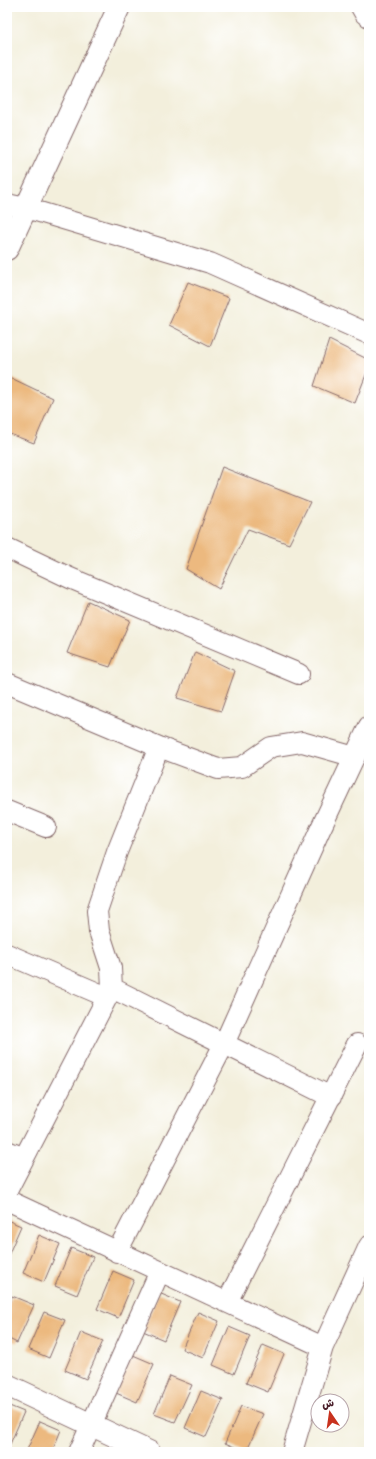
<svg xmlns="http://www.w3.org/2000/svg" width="376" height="1459" font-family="Dekko,'Playpen Sans Arabic',sans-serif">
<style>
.building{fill:#ecb97f}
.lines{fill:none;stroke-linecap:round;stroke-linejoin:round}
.minor-casing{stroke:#856869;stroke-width:22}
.tertiary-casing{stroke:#856869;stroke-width:24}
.minor{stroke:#fff;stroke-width:20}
.tertiary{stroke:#fff;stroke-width:22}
</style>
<rect width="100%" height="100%" fill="#fff"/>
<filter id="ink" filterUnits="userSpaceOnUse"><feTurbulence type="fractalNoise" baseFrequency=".025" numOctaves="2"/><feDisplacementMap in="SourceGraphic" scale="8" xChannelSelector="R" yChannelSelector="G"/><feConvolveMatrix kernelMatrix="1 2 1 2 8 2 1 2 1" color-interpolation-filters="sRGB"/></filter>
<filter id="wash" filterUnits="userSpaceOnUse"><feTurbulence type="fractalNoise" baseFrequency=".012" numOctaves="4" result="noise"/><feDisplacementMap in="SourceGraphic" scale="16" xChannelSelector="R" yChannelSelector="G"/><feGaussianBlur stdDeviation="0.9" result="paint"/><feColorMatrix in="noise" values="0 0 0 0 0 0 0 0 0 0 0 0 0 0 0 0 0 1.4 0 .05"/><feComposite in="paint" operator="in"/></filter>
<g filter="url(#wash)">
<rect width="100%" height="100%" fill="#f3efdc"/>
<g id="blocks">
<path class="building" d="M188 282 229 298 210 346 169 325Z
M329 340 369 360V367L355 403 314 386Z
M7 376 53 398 34 443 7 433Z
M222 467 310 502 289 544 248 529 219 589 186 569Z
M88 601 130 620 110 667 67 653Z
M195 652 235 671 221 711 177 698Z
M7 1220 21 1226 7 1258Z
M39 1235 60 1244 44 1282 23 1273Z
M71 1248 93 1257 77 1295 55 1286Z
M113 1271 134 1280 118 1318 97 1309Z
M159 1293 180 1302 164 1340 143 1331Z
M12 1296 34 1305 17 1343 7 1338V1308Z
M44 1312 65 1320 49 1358 28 1349Z
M198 1312 219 1321 203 1358 182 1349Z
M229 1327 250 1336 234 1374 213 1365Z
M81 1332 103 1341 86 1379 65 1370Z
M263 1345 284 1354 268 1392 246 1383Z
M133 1355 154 1364 137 1402 116 1393Z
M170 1376 192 1385 175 1422 154 1414Z
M201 1391 223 1400 206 1437 185 1428Z
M7 1405 24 1412 7 1451Z
M241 1406 263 1414 246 1452 225 1443Z
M40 1421 61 1430 52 1452H26Z"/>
</g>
</g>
<g filter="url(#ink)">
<use href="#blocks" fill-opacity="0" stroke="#856869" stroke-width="1"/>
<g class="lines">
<g class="minor-casing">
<path id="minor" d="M361 7 365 14 369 17
M7 204 26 208 210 263 369 334
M7 548 70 578 299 674
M7 683 159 747 218 769 242 767 271 747 302 742 355 757
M7 811 46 827
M7 954 107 997
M112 988 331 1097
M7 1151 24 1158
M7 1191 112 988 111 968 99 931 97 911 117 852 159 747
M7 1200 323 1347
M117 1252 224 1044 320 830 369 726
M227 1302 357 1044
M79 1452 160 1271
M292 1452 323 1347 369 1246"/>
</g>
<g class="tertiary-casing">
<path id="tertiary" d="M7 249 119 7
M7 1385 149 1452"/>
</g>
<use href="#minor" class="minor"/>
<use href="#tertiary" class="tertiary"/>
</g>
</g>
<rect width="376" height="1459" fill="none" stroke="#fff" stroke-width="24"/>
<g transform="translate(330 1413) rotate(347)"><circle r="19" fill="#ffffff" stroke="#b7a5aa"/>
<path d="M0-3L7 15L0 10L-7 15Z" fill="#c8321e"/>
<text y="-6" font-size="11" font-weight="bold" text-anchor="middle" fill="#4a1f2b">ش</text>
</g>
</svg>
